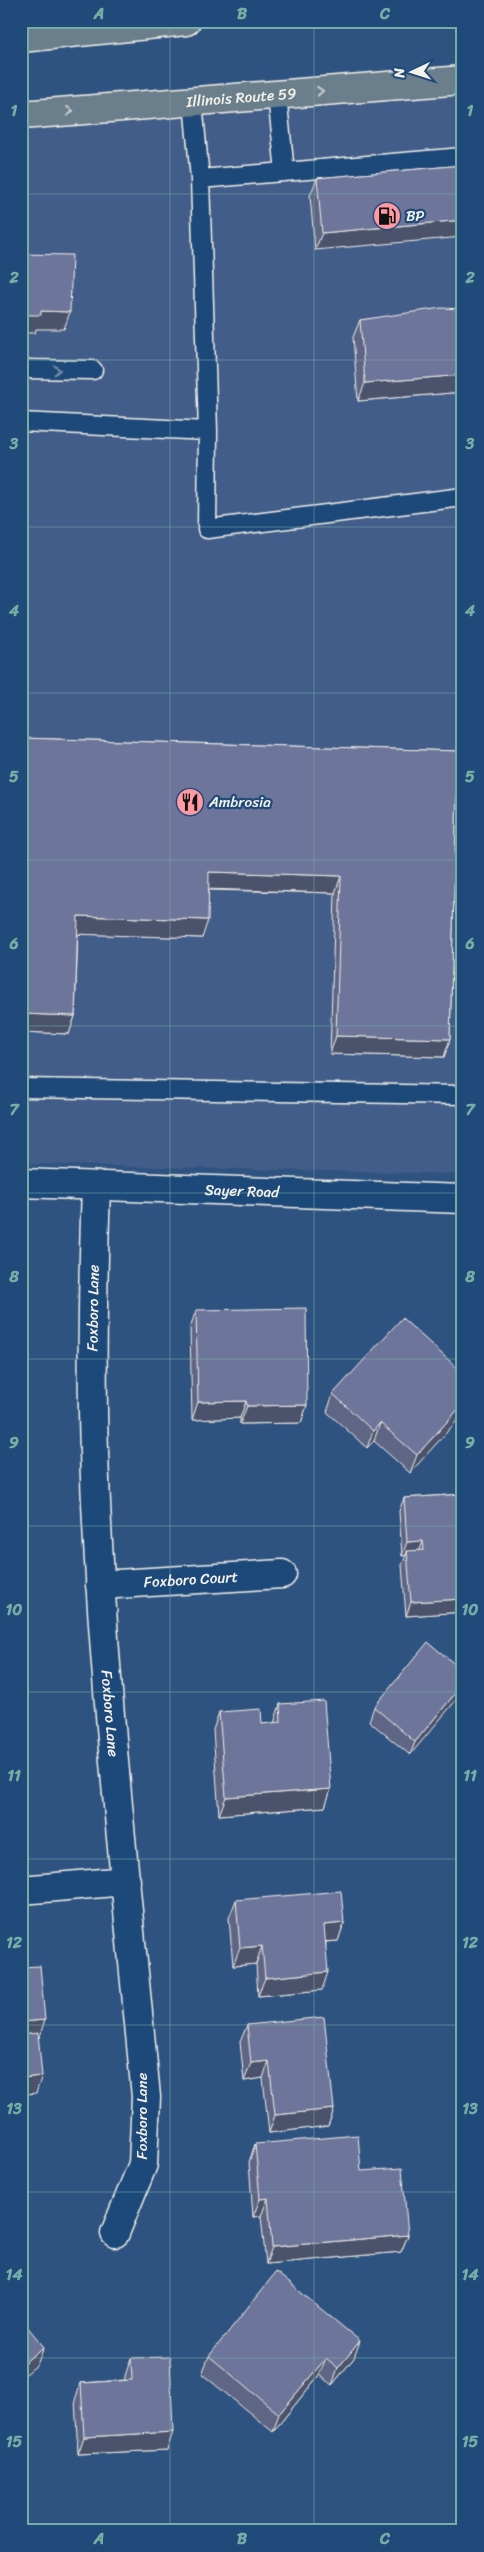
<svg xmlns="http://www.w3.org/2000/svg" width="484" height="2552" font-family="Sriracha,sans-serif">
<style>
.built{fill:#425d89}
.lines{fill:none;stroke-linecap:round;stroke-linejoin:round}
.service-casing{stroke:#f4f1e8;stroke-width:21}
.minor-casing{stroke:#f4f1e8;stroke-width:31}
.primary-casing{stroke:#f4f1e8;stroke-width:31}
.service{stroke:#1f4a7a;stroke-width:18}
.minor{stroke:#1f4a7a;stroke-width:28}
.primary{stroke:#6b7e8b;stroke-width:28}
.wall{fill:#5e6585;stroke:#f4f1e8}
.shaded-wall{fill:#4c526c;stroke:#f4f1e8}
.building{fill:#6d759b;stroke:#f4f1e8}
.oneway{stroke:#cbcecc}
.oneway2{stroke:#748da6}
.grid{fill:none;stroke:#76ada5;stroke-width:1;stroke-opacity:0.55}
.labels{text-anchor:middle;stroke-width:4.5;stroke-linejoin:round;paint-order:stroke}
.street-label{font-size:15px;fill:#f4f1e8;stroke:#1f4a7a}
.poi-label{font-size:15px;fill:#f4f1e8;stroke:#1f4a7a;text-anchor:start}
.neatline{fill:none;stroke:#76ada5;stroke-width:2}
.grid-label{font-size:16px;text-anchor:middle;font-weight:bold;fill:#76ada5}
</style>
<rect width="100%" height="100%" fill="#2f5381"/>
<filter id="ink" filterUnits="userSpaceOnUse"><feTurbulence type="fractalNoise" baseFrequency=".02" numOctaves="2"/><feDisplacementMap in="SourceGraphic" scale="10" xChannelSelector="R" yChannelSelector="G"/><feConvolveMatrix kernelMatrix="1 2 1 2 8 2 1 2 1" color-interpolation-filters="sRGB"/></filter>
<g filter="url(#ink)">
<path class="built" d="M463 77V1174L21 1164V115Z"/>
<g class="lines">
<g class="service-casing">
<path id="service" d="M21 22 22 21
M277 95 285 172
M200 179 463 157
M21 369 93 370
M21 422 208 431 200 179 193 102
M208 431 207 529 463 497
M21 1088 463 1095"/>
</g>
<g class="minor-casing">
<g id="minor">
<path id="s1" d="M21 1183 463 1199"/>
<path id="s2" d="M96 1186C93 1275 91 1363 94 1452 101 1667 126 1882 146 2097L143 2164 115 2233"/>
<path id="s3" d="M100 1585 282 1574"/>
<path d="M21 1890 126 1881"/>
</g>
</g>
<g class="primary-casing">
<g id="primary">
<path d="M21 38 186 21"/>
<path id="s4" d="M21 115 463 80"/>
</g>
</g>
<use href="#service" class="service"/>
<use href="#minor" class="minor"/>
<use href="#primary" class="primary"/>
</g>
<path class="wall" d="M463 165 315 250 310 196 317 178Z
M463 309V392L358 401 353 337 360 320Z
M21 738 458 751 450 1039 444 1057 330 1054 335 893 209 890 202 938 78 934 75 1016 69 1034 21 1032Z
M196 1310 307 1405 301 1423 240 1424V1418L192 1420 190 1328Z
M463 1373 410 1473 374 1441 367 1448 327 1412 333 1394Z
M463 1494V1612L406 1616 402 1565 406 1555 402 1556 399 1511 404 1498Z
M463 1671 410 1755 369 1721 374 1707Z
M280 1704 331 1789 325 1807 219 1815 213 1730 219 1712 262 1724 274 1723Z
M236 1900 344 1923 338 1941 326 1942 322 1990 258 1996 256 1964 233 1966 229 1918Z
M247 2025 334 2109 328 2126 269 2133 263 2078 244 2081 240 2042Z
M255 2144 361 2171 408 2235 401 2252 266 2264 261 2216 253 2217 249 2162Z
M209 2356 354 2358 332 2385 319 2375 273 2432 202 2374Z
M131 2358 167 2450 78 2454 75 2400 81 2383 125 2380V2376Z"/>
<path class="shaded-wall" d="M463 220V237L315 250 322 233Z
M41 311 70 312 64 329H36L35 333H21V315Z
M463 375V392L358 401 365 383Z
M209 872 341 876 335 893 203 889Z
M78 916 208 920 202 938 72 934Z
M21 1014 75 1016 69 1034 21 1032Z
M336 1036 450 1039 444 1057 330 1054Z
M246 1401 240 1418 192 1420 198 1402Z
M463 1404V1414L410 1473 417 1455Z
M307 1405 301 1423 240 1424 247 1406Z
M380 1423 374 1441 367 1448 373 1431Z
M423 1541 418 1555 407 1551 406 1555 402 1556 407 1542Z
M463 1599V1612L406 1616 411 1602Z
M463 1684V1692L410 1755 415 1742Z
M331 1789 325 1807 219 1815 226 1797Z
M344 1923 338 1941 318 1942 324 1925Z
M262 1946 256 1964 233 1966 240 1948Z
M328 1972 322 1990 258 1996 265 1978Z
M45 2020 39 2038 21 2039V2022Z
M269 2061 263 2078 244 2081 251 2063Z
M42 2076 36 2093 21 2095V2078Z
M334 2109 328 2126 269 2133 275 2115Z
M268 2198 261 2216 253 2217 260 2199Z
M408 2235 401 2252 266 2264 272 2247Z
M360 2341 354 2358 332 2385 338 2368Z
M44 2347 37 2365 21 2378V2365Z
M326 2358 319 2375 273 2432 279 2414Z
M173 2432 167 2450 78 2454 84 2437Z"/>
<path class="building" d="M463 165V220L322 233 317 178Z
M21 254 72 255 70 312 41 311V315H21Z
M441 308 463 309V375L365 383 360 320Z
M21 738 458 751 450 1039 336 1036 341 876 209 872 208 920 78 916 75 1016 21 1014Z
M306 1308 307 1405 247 1406 246 1401 198 1402 196 1310Z
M402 1318 463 1373V1404L417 1455 380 1423 373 1431 333 1394Z
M463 1494V1599L411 1602 407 1551 424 1550 423 1541 407 1542 404 1498Z
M428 1642 463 1671V1684L415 1742 374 1707Z
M324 1701 331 1789 226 1797 219 1712 261 1709 262 1724 281 1722 280 1704Z
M341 1891 344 1923 324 1925 328 1972 265 1978 262 1946 240 1948 236 1900Z
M40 1966 45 2020 21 2022V1967Z
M324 2017 334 2109 275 2115 269 2061 251 2063 247 2025Z
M38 2033 42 2076 21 2078V2035Z
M358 2135 361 2171 402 2168 408 2235 272 2247 268 2198 260 2199 255 2144Z
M276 2272 360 2341 338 2368 326 2358 279 2414 209 2356Z
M21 2319 44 2347 21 2365Z
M170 2357 173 2432 84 2437 81 2383 132 2380 131 2358Z"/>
<defs><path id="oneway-chevron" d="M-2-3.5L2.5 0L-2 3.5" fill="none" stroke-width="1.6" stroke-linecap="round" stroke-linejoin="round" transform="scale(1.25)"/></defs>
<g class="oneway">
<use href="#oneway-chevron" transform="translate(320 91) rotate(-5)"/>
<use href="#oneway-chevron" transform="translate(70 111) rotate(-5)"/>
</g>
<use class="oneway2" href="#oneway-chevron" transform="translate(57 370)"/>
</g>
<path class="grid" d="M170 21V2531M314 21V2531M21 194H463M21 360H463M21 527H463M21 693H463M21 860H463M21 1026H463M21 1193H463M21 1359H463M21 1526H463M21 1692H463M21 1859H463M21 2025H463M21 2192H463M21 2358H463"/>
<defs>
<g id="fuel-disc" transform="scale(1.4375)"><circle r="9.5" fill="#ff9aa2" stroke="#1f4a7a"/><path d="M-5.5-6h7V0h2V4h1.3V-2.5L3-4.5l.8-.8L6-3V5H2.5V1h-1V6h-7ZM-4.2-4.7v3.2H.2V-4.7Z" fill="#111"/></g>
<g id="restaurant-disc" transform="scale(1.4375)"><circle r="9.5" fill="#ff9aa2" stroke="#1f4a7a"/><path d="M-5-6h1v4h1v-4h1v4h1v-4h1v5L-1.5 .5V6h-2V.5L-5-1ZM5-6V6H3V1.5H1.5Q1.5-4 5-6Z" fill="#111"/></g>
</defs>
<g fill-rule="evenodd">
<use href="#fuel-disc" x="387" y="216"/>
<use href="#restaurant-disc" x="190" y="802"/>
</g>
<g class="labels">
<g class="street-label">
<text dy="5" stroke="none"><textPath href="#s4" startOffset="221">Illinois Route 59</textPath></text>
<text dy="5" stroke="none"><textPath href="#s1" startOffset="221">Sayer Road</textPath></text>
<text transform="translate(93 1308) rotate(-89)" y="5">Foxboro Lane</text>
<text dy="5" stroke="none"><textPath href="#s3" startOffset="91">Foxboro Court</textPath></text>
<text dy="5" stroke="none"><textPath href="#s2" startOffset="528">Foxboro Lane</textPath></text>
<text transform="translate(142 2116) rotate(-90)" y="5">Foxboro Lane</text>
</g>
<g class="poi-label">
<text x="406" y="221">BP</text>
<text x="209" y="807">Ambrosia</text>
</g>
</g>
<rect width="484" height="2552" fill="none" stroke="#1f4a7a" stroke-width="55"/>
<g transform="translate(412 72) rotate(266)" stroke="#1f4a7a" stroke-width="4" paint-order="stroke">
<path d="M0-4L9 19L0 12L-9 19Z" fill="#f4f1e8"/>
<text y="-8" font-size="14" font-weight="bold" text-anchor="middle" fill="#f4f1e8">N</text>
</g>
<rect x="28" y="28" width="428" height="2496" class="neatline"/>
<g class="grid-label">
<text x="99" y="19">A</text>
<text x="242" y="19">B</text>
<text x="385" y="19">C</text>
<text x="14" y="116">1</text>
<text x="470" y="116">1</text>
<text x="14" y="283">2</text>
<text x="470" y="283">2</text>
<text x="14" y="449">3</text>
<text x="470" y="449">3</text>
<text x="14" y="616">4</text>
<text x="470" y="616">4</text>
<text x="14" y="782">5</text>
<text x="470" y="782">5</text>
<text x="14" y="949">6</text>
<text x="470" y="949">6</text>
<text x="14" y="1115">7</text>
<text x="470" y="1115">7</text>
<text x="14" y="1282">8</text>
<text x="470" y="1282">8</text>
<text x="14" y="1448">9</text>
<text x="470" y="1448">9</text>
<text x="14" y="1615">10</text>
<text x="470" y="1615">10</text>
<text x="14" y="1781">11</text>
<text x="470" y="1781">11</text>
<text x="14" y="1948">12</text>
<text x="470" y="1948">12</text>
<text x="14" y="2114">13</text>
<text x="470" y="2114">13</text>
<text x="14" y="2280">14</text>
<text x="470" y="2280">14</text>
<text x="14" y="2447">15</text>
<text x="470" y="2447">15</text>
<text x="99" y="2544">A</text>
<text x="242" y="2544">B</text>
<text x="385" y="2544">C</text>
</g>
</svg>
